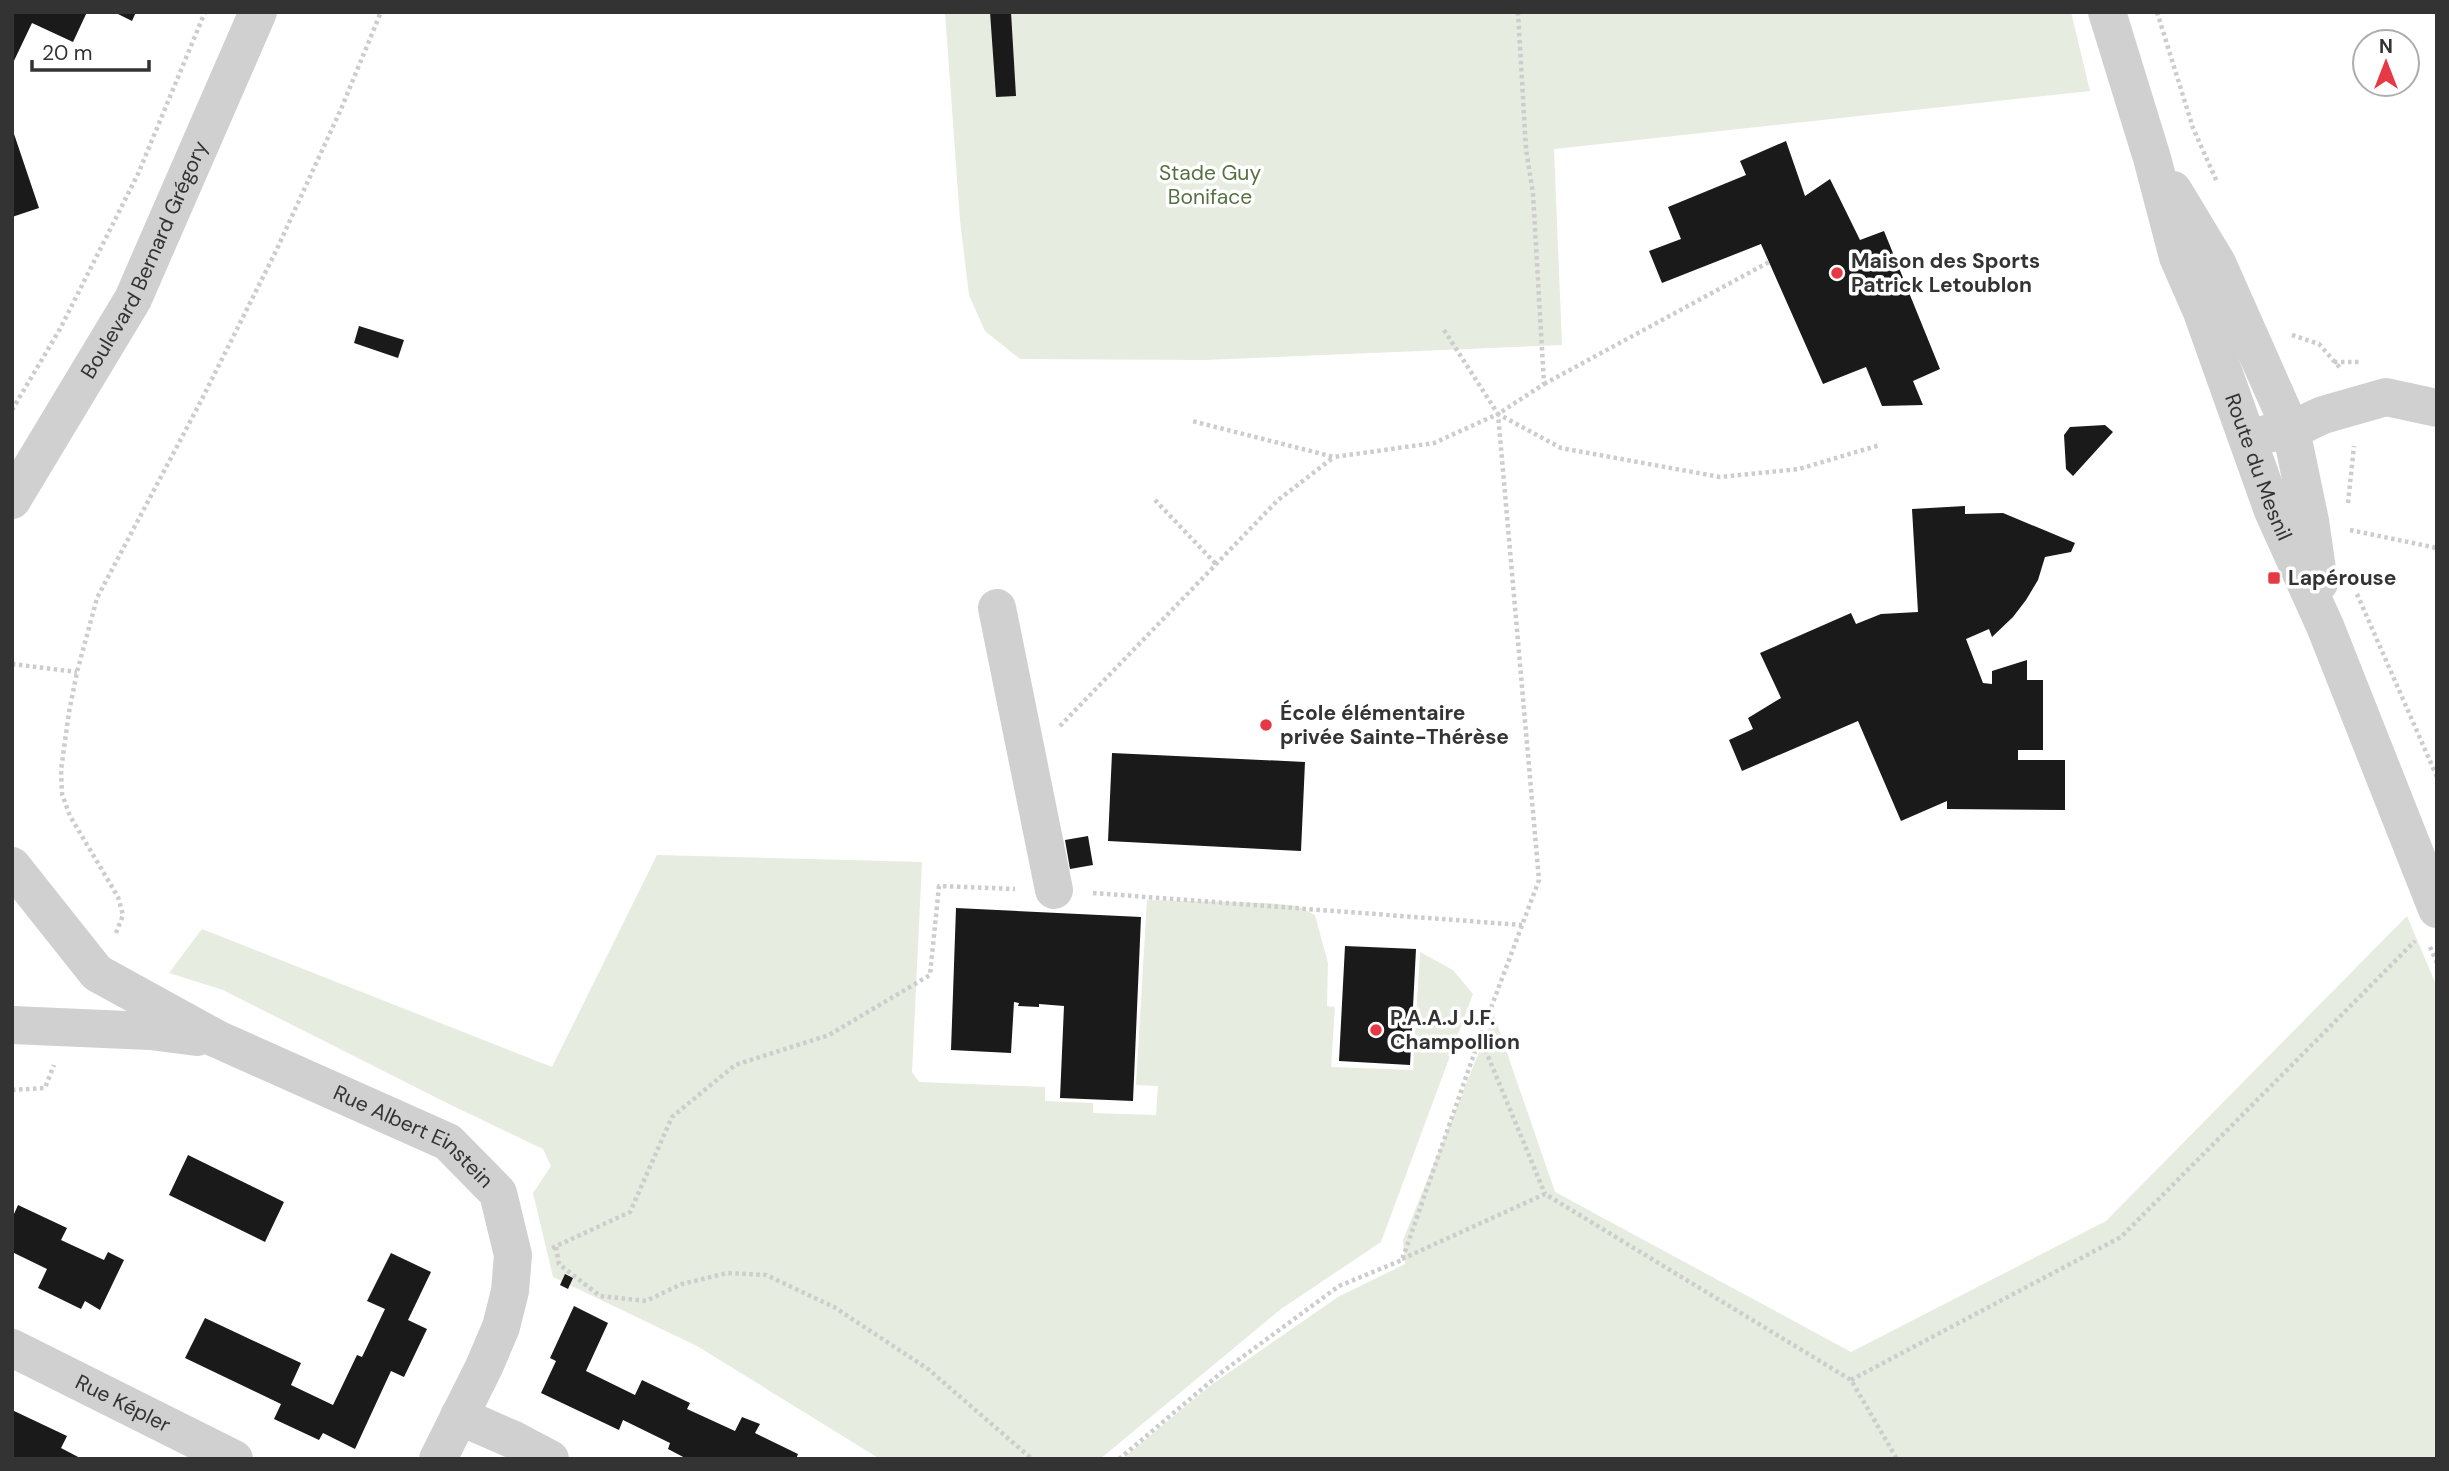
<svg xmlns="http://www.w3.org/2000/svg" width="2449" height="1471" font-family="'DM Sans',sans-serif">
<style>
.green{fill:#e6ecdf}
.building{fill:#1a1a1a}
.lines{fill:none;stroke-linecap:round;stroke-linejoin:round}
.path{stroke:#cdcdcd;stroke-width:4.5;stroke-dasharray:3.5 3.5;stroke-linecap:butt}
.minor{stroke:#d0d0d0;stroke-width:38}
.poi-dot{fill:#e63946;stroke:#fff;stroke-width:2.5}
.labels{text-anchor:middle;stroke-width:7;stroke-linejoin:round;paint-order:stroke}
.park-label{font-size:21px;fill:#56703f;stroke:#fff}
.street-label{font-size:21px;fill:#333;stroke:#fff}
.poi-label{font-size:21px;font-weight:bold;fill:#333;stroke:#fff;text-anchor:start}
</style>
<rect width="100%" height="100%" fill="#fff"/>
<path class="green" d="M945 12H2071L2090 91 1554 149 1562 345 1204 360 1020 359 985 331 969 295 960 220Z
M657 855 922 862 912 1072 919 1082 1045 1087V1101L1093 1103V1113L1156 1115 1158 1086 1136 1085 1147 900 1267 903 1297 906 1315 915 1328 963 1327 1006 1335 1007 1331 1067 1413 1070 1420 952 1453 970 1473 994 1381 1242 1281 1309 1100 1459H880L697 1346 553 1277 533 1193 551 1166 543 1149 449 1104 223 990 169 973 202 929 552 1067Z
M2407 916 2437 987V1459H1122L1211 1385 1338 1297 1405 1264 1403 1240 1494 1015 1555 1192 1851 1352 2106 1221Z"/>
<path class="building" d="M12 12H87L73 42 32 23 12 65Z
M114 12H136L132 21Z
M990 12H1011L1016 96 996 97Z
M12 128 39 208 12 217Z
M1786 141 1805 196 1830 179 1860 240 1884 231 1940 369 1913 381 1923 405 1882 406 1866 367 1823 384 1761 244 1662 283 1649 251 1681 239 1668 207 1746 175 1740 161Z
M359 326 404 340 398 358 354 343Z
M2105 425 2113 432 2073 476 2066 469 2064 435 2070 427Z
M1965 506V514L2003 513 2075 543 2071 552 2045 557 2038 580 2026 600 2013 617 1992 637 1989 629 1966 639 1983 683 1992 684V671L2027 660V680H2043V750H2018V760H2065V810L1947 809V801L1901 821 1858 721 1742 771 1729 740 1753 729 1748 718 1781 698 1760 653 1851 613 1856 624 1881 614 1918 612 1912 509Z
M1112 753 1305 762 1301 851 1108 841Z
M1088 836 1093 865 1070 869 1065 840Z
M956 908 1141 917 1133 1101 1060 1098 1064 1006 1039 1004V1007L1018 1006 1019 1003 1014 1002 1011 1053 951 1050Z
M1345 946 1416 949 1410 1065 1339 1061Z
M188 1155 284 1202 265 1242 169 1195Z
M18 1205 67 1228 61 1240 104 1260 108 1252 124 1260 100 1310 85 1301 81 1309 38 1288 47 1269 12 1252V1213L14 1214Z
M391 1253 431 1272 408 1320 427 1329 404 1377 391 1371 355 1449 323 1433 319 1440 274 1419 281 1404 185 1358 205 1318 301 1363 291 1385 333 1405 357 1355 362 1357 385 1309 367 1301Z
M565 1274 573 1278 568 1289 560 1285Z
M574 1306 608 1323 586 1371 635 1395 642 1380 690 1403 687 1409 735 1431 742 1417 760 1424 755 1433 798 1454 796 1459H687L668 1449 670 1443 623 1420 619 1430 541 1393 556 1361 550 1358Z
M12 1410 67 1436 61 1448 82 1459H12Z"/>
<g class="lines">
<path class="path" d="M1518 12 1526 149 1533 194 1544 384 1498 414 1561 448 1720 477 1799 469 1880 445
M2157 12 2193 128 2217 182
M1444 330 1498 414
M2292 335 2319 344 2341 369
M2334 362H2359
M1544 384 1769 262
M12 410 60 329 138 174 205 12
M1155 500 1216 564
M2348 503 2354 446
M2350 530 2437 548
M2357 594 2437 777
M12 664 77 672
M1060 726 1278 500 1334 457
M1093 893 1522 925
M116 933 123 915 118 897 70 816 62 794 61 770 69 712 77 672 97 598 202 399 276 251 341 109 381 12
M2430 947 2437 963
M1480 1037 1545 1194
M12 1090 45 1088 54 1065
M556 1247 559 1264 600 1296 646 1301 682 1284 727 1273 766 1275 834 1307 928 1369 1032 1459
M552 1248 630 1212 672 1117 735 1065 829 1035 930 975 939 886 1015 889
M1402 1259 1545 1194 1851 1380 1897 1459
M1851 1380 2121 1237 2415 941
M1119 1459 1222 1372 1339 1286 1402 1260 1480 1037 1539 880 1498 414 1434 443 1334 457 1192 421"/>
<g class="minor">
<path id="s1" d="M2107 12 2152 158 2178 257 2202 312 2273 511 2325 626 2437 909"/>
<path d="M2173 190 2217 263 2291 430 2310 521 2319 583"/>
<path d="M2266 434 2291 430 2323 415 2386 397 2437 408"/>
<path id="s2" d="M12 500 133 299 258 12"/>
<path d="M997 608 1054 890"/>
<path id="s3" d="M12 866 97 973 217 1039 448 1142 498 1193 513 1255 510 1291 501 1327 484 1367 438 1459"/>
<path d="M12 1025 150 1031 197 1037"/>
<path id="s4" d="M12 1348 234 1459"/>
<path d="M459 1416 514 1440 550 1459"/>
</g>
</g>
<g class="poi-dot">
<circle cx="1837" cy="273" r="7"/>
<rect x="2267" y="571" width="14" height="14" rx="3.5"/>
<circle cx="1266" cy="725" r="7"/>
<circle cx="1376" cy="1030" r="7"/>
</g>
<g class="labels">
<g class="park-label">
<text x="1210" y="180">Stade Guy<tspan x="1210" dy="24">Boniface</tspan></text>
</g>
<g class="street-label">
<text dy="7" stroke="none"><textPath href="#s2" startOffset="275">Boulevard Bernard Grégory</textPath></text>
<text dy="7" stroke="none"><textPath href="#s1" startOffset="480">Route du Mesnil</textPath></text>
<text dy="7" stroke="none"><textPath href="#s3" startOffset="494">Rue Albert Einstein</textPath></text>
<text dy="7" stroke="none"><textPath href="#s4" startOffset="124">Rue Képler</textPath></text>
</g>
<g class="poi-label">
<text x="1851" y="268">Maison des Sports<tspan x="1851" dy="24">Patrick Letoublon</tspan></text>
<text x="2288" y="585">Lapérouse</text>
<text x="1280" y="720">École élémentaire<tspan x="1280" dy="24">privée Sainte-Thérèse</tspan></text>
<text x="1390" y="1025">P.A.A.J J.F.<tspan x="1390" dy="24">Champollion</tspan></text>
</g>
</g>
<rect width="2449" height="1471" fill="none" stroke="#333333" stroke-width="28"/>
<g transform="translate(2386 63)"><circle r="33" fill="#ffffff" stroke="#adadad" stroke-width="2"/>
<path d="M0-5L12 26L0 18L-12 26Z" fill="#e63946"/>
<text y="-10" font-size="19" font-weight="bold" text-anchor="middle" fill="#333333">N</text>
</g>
<path d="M32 60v10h117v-10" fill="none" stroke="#333333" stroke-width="3.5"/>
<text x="42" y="60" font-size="21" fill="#333333" stroke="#ffffff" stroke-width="5" paint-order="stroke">20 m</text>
</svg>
